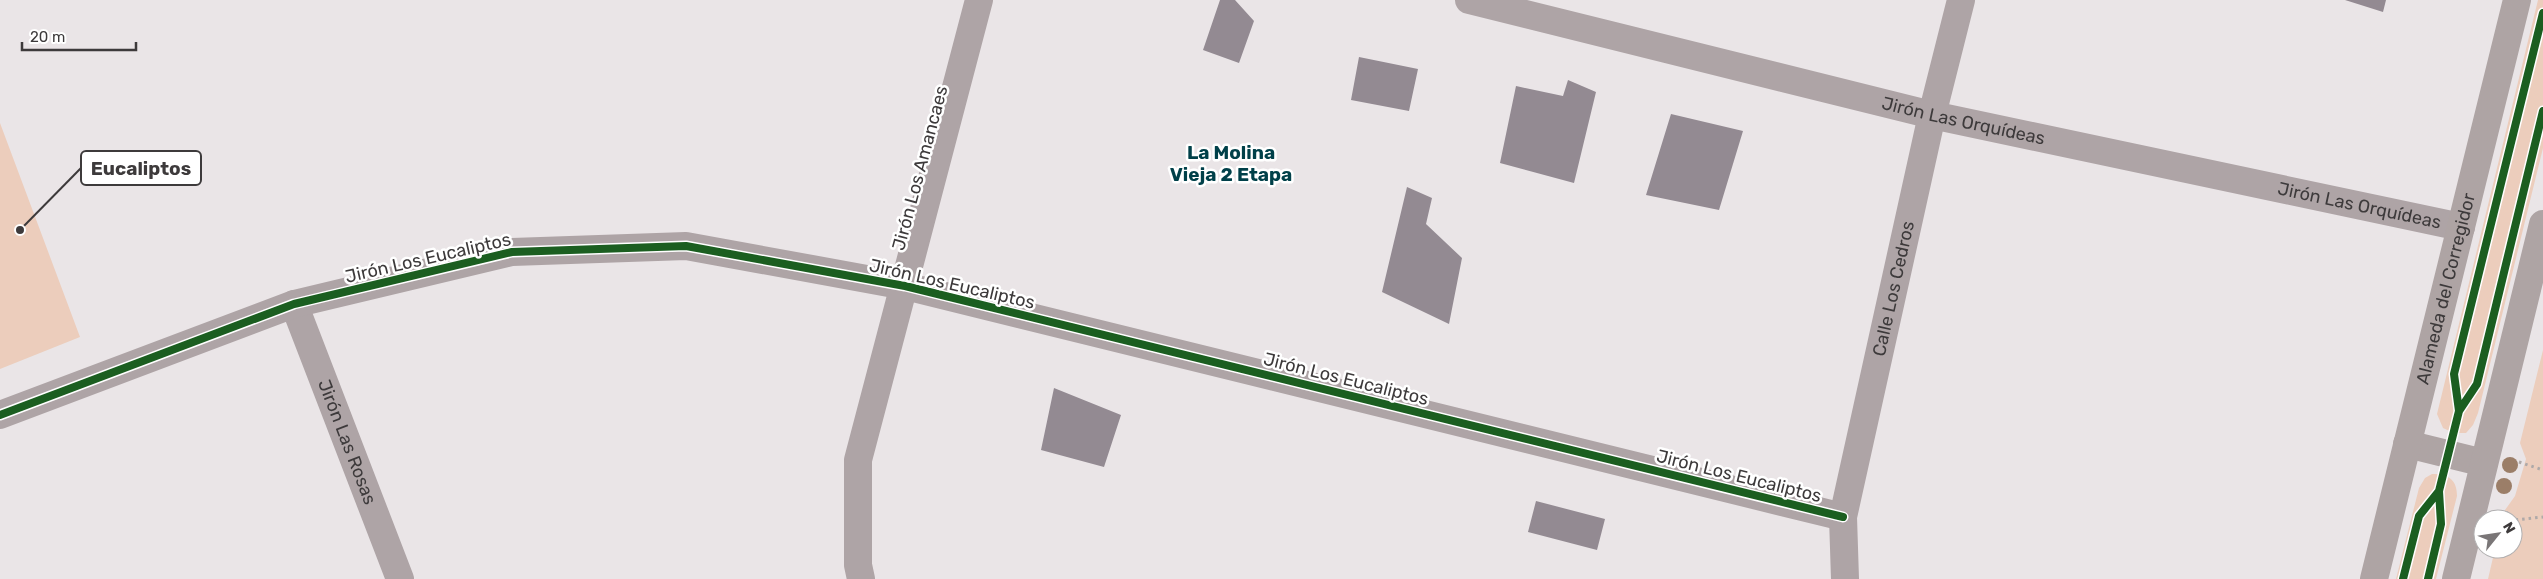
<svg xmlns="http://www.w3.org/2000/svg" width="2543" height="579" font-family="Rubik,sans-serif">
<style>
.green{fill:#eccdbc}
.building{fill:#938a92}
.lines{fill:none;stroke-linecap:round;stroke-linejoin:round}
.path{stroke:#aea9a8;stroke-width:3;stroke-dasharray:2.5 4;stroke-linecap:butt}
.minor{stroke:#aea4a6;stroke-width:28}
.secondary{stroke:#aea4a4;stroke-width:28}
.cycleway-casing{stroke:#fff;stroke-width:11}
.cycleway{stroke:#1b5e20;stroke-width:8}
.tree{fill:#9b7e68}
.labels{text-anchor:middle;stroke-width:5;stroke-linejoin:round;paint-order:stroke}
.street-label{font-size:18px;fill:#3d3a3b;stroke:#fff}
.neighbourhood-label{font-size:19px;font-weight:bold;fill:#004049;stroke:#fff}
.leader{fill:none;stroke:#3d3a3b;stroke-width:2}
.callout-dot{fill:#3d3a3b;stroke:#fff;stroke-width:2}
.callout{fill:#fff;stroke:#3d3a3b;stroke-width:2}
.callout-label{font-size:19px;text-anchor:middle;font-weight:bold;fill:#3d3a3b}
</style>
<rect width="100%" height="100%" fill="#eae5e7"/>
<path class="green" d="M2538 0H2543V148L2478 413 2473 425 2466 433H2454L2443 428 2437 414Z
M0 123 80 337 0 369Z
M2543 350V579H2488L2495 549H2513V519H2503L2505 510 2515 496 2526 459 2520 443Z
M2432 474C2449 474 2457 480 2457 496L2436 579H2396L2419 488 2425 478Z"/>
<path class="building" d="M1220 0H1235L1254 21 1239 63 1203 50Z
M2345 0H2386L2383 12Z
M1359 57 1418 69 1409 111 1351 100Z
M1568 80 1596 92 1574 183 1500 163 1516 86 1563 96Z
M1671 114 1743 131 1719 210 1646 195Z
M1407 187 1432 198 1426 224 1462 258 1449 324 1382 292Z
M1054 388 1121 415 1104 467 1041 450Z
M1536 501 1605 519 1597 550 1528 532Z"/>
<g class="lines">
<path class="path" d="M2519 462 2543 470
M2506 512 2514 520 2543 517"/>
<g class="minor">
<path id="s1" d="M1469 0 1932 115 2461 227"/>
<path id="s2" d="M294 304 400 579"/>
<path d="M0 415 294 304 512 252 686 246 905 286 1843 517"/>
<path d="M861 579 858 565V460L979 0"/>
<path id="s3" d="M1845 579 1843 517 1932 115 1961 0"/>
</g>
<g class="secondary">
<path d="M2407 444 2484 463"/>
<path id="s4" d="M2374 579 2517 0"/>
<path d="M2456 579 2543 224"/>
</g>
<g class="cycleway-casing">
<path id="cycleway" d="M2459 411 2454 374 2543 13
M0 415 294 304 512 252 686 246 905 286 1843 517
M2403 579 2419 516 2439 491
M2428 579 2441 524 2439 491 2459 411 2477 384 2543 111"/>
</g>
<use href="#cycleway" class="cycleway"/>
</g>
<g class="tree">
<circle cx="2510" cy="465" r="8"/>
<circle cx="2504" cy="486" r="8"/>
</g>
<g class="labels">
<g class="street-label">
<text dy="6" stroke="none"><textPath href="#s1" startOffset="509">Jirón Las Orquídeas</textPath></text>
<text transform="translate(920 168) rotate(-75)" y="6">Jirón Los Amancaes</text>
<text dy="6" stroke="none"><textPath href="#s1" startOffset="914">Jirón Las Orquídeas</textPath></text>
<text transform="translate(428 258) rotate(-13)" y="6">Jirón Los Eucaliptos</text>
<text transform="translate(952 284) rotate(13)" y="6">Jirón Los Eucaliptos</text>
<text dy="6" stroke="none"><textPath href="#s3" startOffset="296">Calle Los Cedros</textPath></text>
<text dy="6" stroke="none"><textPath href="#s4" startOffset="299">Alameda del Corregidor</textPath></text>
<text transform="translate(1346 379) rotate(14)" y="6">Jirón Los Eucaliptos</text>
<text dy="6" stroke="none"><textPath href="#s2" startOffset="148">Jirón Las Rosas</textPath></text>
<text transform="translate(1739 476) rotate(14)" y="6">Jirón Los Eucaliptos</text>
</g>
<g class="neighbourhood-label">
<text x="1231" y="159">La Molina<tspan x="1231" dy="22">Vieja 2 Etapa</tspan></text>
</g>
</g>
<path class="leader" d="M20 230L81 168"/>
<circle class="callout-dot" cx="20" cy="230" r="5"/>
<rect class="callout" x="81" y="151" width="120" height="34" rx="5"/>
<g class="callout-label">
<text x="141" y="175">Eucaliptos</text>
</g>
<g transform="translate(2498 534) rotate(60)"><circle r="24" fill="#ffffff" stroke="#b1b0b1"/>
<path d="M0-4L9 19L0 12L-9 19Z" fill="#7a7677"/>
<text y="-8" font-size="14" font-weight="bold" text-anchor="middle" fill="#3d3a3b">N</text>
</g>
<path d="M22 42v8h114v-8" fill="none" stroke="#3d3a3b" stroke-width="2.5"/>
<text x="30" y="42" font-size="15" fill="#3d3a3b" stroke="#ffffff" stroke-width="4" paint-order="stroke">20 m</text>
</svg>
